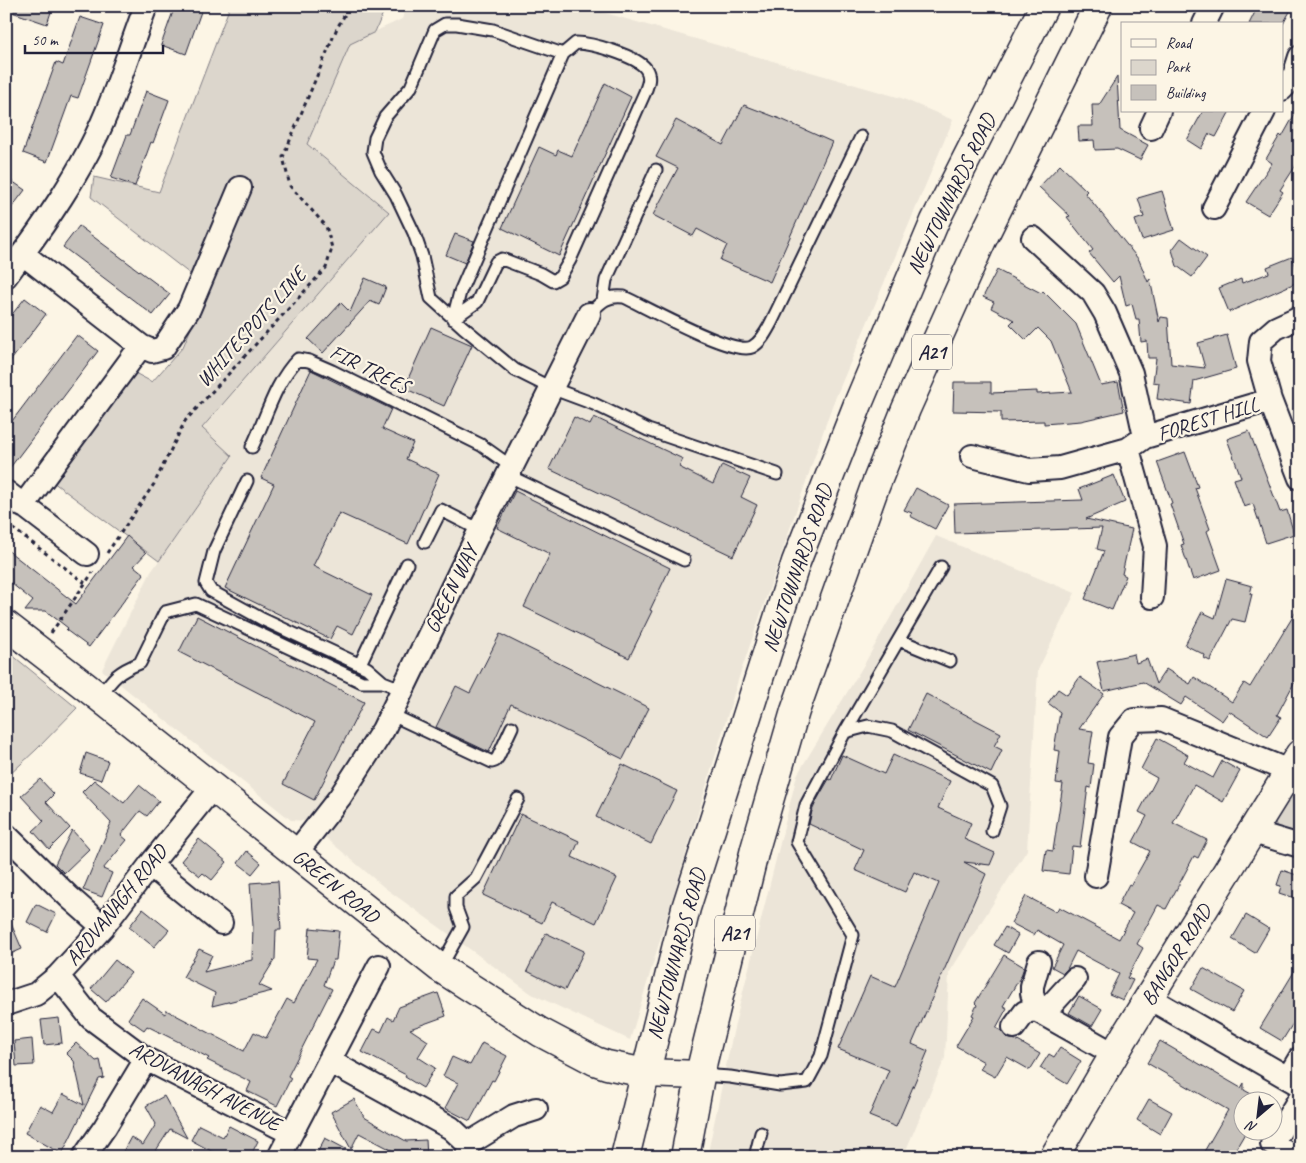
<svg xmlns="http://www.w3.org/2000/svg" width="1306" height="1163" font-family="Caveat,sans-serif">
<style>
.built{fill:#ece5d8}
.green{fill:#dcd6cc;stroke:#7f7c84}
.building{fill:#c6c1bb;stroke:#22223b}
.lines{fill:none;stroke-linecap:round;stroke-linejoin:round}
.lane-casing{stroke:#22223b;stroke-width:15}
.street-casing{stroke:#22223b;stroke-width:26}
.secondary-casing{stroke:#22223b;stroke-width:31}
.highway-casing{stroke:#22223b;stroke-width:31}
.path{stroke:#22223b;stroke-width:3;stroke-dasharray:4 4;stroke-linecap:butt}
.lane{stroke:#fcf5e5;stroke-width:11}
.street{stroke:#fcf5e5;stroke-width:22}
.secondary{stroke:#fcf5e5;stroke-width:28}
.highway{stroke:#fcf5e5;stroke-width:28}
.labels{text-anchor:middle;stroke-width:4.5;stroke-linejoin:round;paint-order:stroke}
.shield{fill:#fcf5e5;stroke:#63616e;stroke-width:1}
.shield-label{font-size:20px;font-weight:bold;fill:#22223b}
.street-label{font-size:21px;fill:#22223b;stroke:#fcf5e5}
</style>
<rect width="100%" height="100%" fill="#fcf5e5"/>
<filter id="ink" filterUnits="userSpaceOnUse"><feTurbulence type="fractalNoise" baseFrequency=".02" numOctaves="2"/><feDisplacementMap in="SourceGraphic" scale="10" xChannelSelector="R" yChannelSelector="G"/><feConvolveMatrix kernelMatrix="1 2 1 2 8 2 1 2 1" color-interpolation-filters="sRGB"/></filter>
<g filter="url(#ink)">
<path class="built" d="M406 6H581L901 98 953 120 832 406 739 677 630 1040 532 994 385 888 306 821 291 820 102 670 151 572 232 457 202 429 389 212 307 144 350 43 402 19Z
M936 536 1075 593 1038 670 1027 850 949 973 945 1058 903 1157H707L734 1028 797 775 865 663Z"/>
<path class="green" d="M230 6H386L375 32 350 44 307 144 389 212 202 428 232 456 159 561 49 479 133 372 152 382 183 347 208 288 91 197 94 177 159 192Z
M6 650 77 708 37 749 6 778Z
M1300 782V839L1279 833 1275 822Z"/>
<path class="building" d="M6 6H53L47 24 6 10Z
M175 6H203L186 54 161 45Z
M1258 6H1293L1283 24H1249Z
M80 17 104 25 78 98 71 96 47 162 23 153 56 62 63 65Z
M1117 77 1120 130 1148 145 1140 160 1117 149 1095 150 1094 140 1079 141 1078 126H1093L1092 105H1099Z
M605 83 631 97 559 256 502 228 539 147 556 155 558 150 572 156Z
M146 91 169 100 153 143 151 142 135 186 111 178 127 135H130Z
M744 105 783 120 832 142 770 282 720 260 727 245 697 229 693 236 653 215 678 168 656 157 676 120 723 145Z
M1300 105V159L1280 190 1283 192 1268 215 1246 202 1272 163 1266 159 1280 135 1282 137Z
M1203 111H1230L1216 137 1209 134 1201 149 1187 140Z
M1060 165 1087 191 1085 193 1139 260 1148 282 1150 279 1159 322 1161 317 1168 318 1171 364 1205 368 1198 343 1227 335 1236 369 1194 381 1191 404 1157 399 1159 383 1153 382 1156 358H1148L1147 341 1141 342 1139 319H1136L1132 304 1126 306 1119 276 1113 282 1089 253 1093 250 1067 217 1070 216 1039 187Z
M6 177 25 190 6 215Z
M1162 191 1174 230 1142 240 1135 220 1144 217 1138 198Z
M79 226 170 294 153 315 63 247Z
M455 234 474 241 465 263 446 255Z
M1181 238 1207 257 1192 277 1177 266 1172 250Z
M1292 257 1300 276V281L1229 312 1219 288 1241 279 1242 283 1269 273 1267 267Z
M997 270 1041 293 1043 291 1076 324 1101 385 1118 382 1124 411 1081 421 1044 424V421L1001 422V412L953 411 954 382H991V393L1037 391V394L1072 392 1051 341 1038 328 1026 340 1010 324 1014 320 991 308 994 302 983 297Z
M365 278 386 287 379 305 370 301 323 353 308 339 341 303 350 312Z
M25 298 46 314 6 367V322Z
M431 327 472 345 444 406 404 388Z
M77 335 98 351 6 473V429Z
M311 370 391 409 382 429 413 443 406 459 439 474 408 544 339 513 313 566 372 595 353 634 337 626 330 639 225 588 274 484 261 478Z
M574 417 590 425 594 417 683 459 679 467 713 484 722 465 750 478 741 497 757 505 733 556 549 469Z
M1249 431 1280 512 1287 510 1294 534 1266 543 1253 504 1244 507 1234 479 1241 477 1227 439Z
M1185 452 1198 487 1195 488 1210 529 1207 531 1221 570 1193 580 1181 545 1184 544 1170 504 1172 503 1157 462Z
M1114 475 1125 502 1086 519 1132 529 1122 574 1126 576 1112 610 1085 599 1104 551 1097 549 1102 528 955 533 954 504 1083 500 1079 489Z
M916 488 948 505 935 529 910 516 912 513 904 510Z
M515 491 670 568 650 610 652 611 629 658 524 607 550 554 497 528Z
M127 536 146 553 134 566 144 574 89 647 66 630 68 628 46 611H25L33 601 6 579V549L76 604Z
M1226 579 1252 586 1250 594H1252L1245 622 1232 619 1210 661 1204 658 1205 655 1185 645 1202 612 1215 618Z
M1300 605V676L1295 684 1294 683 1277 715 1281 717 1268 737 1229 711 1222 721 1186 697 1181 705 1143 682 1104 691 1097 662 1134 654 1136 663 1147 659 1156 684 1166 669 1190 684 1194 677 1232 702 1244 683 1250 687Z
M197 616 364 702 314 800 283 784 315 722 179 652Z
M500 634 649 708 623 759 511 704 489 752 436 727 456 686 470 693Z
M1080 677 1104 694 1079 729 1093 731 1088 763 1094 764 1091 788 1088 787 1080 847 1072 846 1069 874 1043 871 1046 850 1053 851 1063 784 1056 783 1060 751 1054 750 1060 712 1048 703 1058 689 1067 695Z
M926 694 1001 733 994 746 1002 750 991 773 908 730Z
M1157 738 1188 755 1184 762 1213 778 1222 761 1240 771 1223 802 1194 785 1173 823 1207 840 1198 858 1194 856 1166 909 1158 905 1137 944 1143 948 1127 978 1133 980 1123 1000 1109 994 1119 974 1076 951 1067 969 1063 973 1052 967 1063 945 1037 930 1034 935 1011 923 1026 896 1056 912 1059 907 1119 939 1133 913 1118 905 1129 884 1131 885 1150 851 1133 842 1147 816 1139 812 1157 778 1141 769Z
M86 753 108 761 101 780 80 773Z
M842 755 884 774 893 755 950 781 938 808 971 823 964 839 995 853 990 865 964 862 986 874 912 1044 928 1051 896 1127 869 1116 889 1070 838 1049 870 976 895 987 939 883 914 872 905 892 855 870 864 850 809 824 812 811 818 798 829 779 831 780Z
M622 764 677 791 651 844 596 817Z
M40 779 54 794 46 802 70 828 49 849 33 831 44 821 21 796Z
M94 780 124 803 139 785 159 801 147 816 140 811 121 835 127 840 103 869 112 873 102 897 83 890 111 823 82 792Z
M521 814 579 841 572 857 617 878 596 923 552 902 542 923 483 895Z
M72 830 89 849 64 873 55 864Z
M199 839 227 862 212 880 203 873 200 876 181 861Z
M247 851 261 863 252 874 238 863Z
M1282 870 1300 876V900L1279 893 1281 886 1277 885Z
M278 881 281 930H276L275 959 259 985 272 991 212 1006 215 993 183 977 199 949 212 955 204 972 252 960 253 926 250 883Z
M36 904 56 914 47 932 27 922Z
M143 909 169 930 154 947 129 927Z
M6 912 22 949 6 956Z
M1246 915 1269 929 1255 953 1232 939Z
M1005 927 1018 935 1008 953 994 945Z
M310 928 339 931 336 960H333L324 985 332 989 288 1076 291 1078 277 1106 247 1091 251 1082 207 1060 209 1058 183 1044 147 1026 144 1030 128 1019 142 998 165 1014 166 1010 244 1051 254 1032 266 1038 287 999 294 1003 317 959 307 958Z
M546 933 584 951 565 990 527 971Z
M1004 955 1024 967 1021 976 1003 1006 1007 1008 996 1028 1002 1031 1007 1038 1016 1040 1040 1054 1030 1070 1007 1057 995 1077 980 1069 984 1062 956 1046 974 1016 972 1015 977 1005 975 1003Z
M115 960 131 973 106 1002 91 989Z
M1300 962V1012L1282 1041 1260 1028Z
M1203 968 1244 991 1232 1012 1191 989Z
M438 993 446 1016 410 1029 428 1041 418 1057 435 1068 423 1088 405 1077 406 1075 362 1052 374 1029 381 1032 388 1017 393 1020 399 1007Z
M1079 996 1102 1009 1092 1026 1069 1013Z
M59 1018 62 1043 44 1045 41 1020Z
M32 1039 34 1065 16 1066 14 1041Z
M1160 1041 1241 1088 1244 1083V1090L1262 1100H1244V1135L1231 1157H1201L1228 1110 1147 1063Z
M76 1043 96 1061 100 1060 104 1078 99 1079 62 1154 25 1133 40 1105 53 1112 63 1094 84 1105 74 1061 66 1053Z
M482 1043 507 1056 494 1081 492 1080 470 1121 445 1108 458 1083 443 1076 452 1057 470 1065Z
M1060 1048 1081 1061 1067 1084 1040 1068 1049 1054 1054 1057Z
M164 1096 187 1138 170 1129 155 1152 164 1157H120L131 1137 143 1145 156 1124 146 1106Z
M354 1099 364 1117 388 1131 406 1141 426 1140 427 1157H405L359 1133 351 1149 331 1112Z
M1149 1099 1172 1112 1160 1134 1137 1120Z
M199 1125 223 1137 229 1126 258 1141 250 1157H222L191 1140Z
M325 1138 361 1157H315Z"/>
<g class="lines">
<g class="lane-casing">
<path id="lane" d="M603 300 606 280 656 170
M589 314C601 302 606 295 624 297 646 307 733 356 752 347 761 342 766 332 771 323L861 137
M453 319 460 292 563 54 493 30 457 24H445L435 30 411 87 385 117 375 138 373 152 381 171 396 195 414 233 422 256 431 298 463 327 515 370 551 388 594 404 648 430 777 474
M453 319 477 302 496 262 502 259 541 274 553 281 560 277 570 260 645 92C648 84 651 77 646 69 637 56 592 43 576 43L563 54
M252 447C266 418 275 382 298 359L309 361 332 371 481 445 512 467
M507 475 684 560
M247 481 214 551 206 583 211 591 262 619 367 668 383 682 401 689
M425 542 441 510 480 530
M899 640 950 661
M360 664 407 564
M99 697C113 678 117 672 140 663L165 612 196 604 362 682H383
M390 714 492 762 495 761 498 757 512 727
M845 732 941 567
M440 968 463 927 456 908V896L476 878 518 799
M700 1075 730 1077 780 1085 807 1082 821 1056 853 935 797 842 806 805 845 732 868 726 892 731 992 786 1000 806 992 831
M755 1157 761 1133"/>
</g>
<g class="street-casing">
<path id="street" d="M1204 24 1213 6
M1282 89 1294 76 1300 57
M1151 128 1159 111
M1214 208 1264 111
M1033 238 1093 293 1105 313 1131 373 1145 437
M23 254 141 346 152 351 163 348 189 309 240 188
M6 276C43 227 83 170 106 114 121 79 132 42 146 6
M1300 317 1276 328 1261 341 1259 361 1270 400 1300 478
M1128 449 1155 546 1152 597
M972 456 1029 470 1060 468 1128 449 1145 437 1270 400
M6 492 87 554
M23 506 141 346
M1253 832 1300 846
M6 835 69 897 103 927
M296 853 340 797 383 730 480 530 589 314
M150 865 221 923
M1096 876 1120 737 1134 720 1161 719 1289 771
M58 976 91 1018 146 1059 291 1133
M1149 998 1300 1085
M6 1004 36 994 58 976 103 927 150 865 212 788
M1036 1010 1032 993V986L1039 962
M1042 1012 1053 1003 1075 979
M1014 1027 1025 1012 1036 1010 1114 1054
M329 1061 451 1128 468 1144V1157
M1288 1078 1300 1058
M468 1144 514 1116 536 1109
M84 1157 105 1127 146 1059
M279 1157 379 966
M1294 1157 1272 1144 1300 1098"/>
</g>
<g class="secondary-casing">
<path id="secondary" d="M6 625 99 697 440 968 540 1032 595 1061 607 1065 645 1073 700 1075
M1054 1157 1125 1036 1300 754"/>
</g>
<g class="highway-casing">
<path id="highway" d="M625 1157 686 908 796 562 858 404 935 221 1044 6
M685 1157 703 1061 755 849 795 711 874 489 906 409 982 240 1098 6"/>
</g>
<path class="path" d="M6 523 85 583
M107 553 154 484 185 421 326 268 332 248 326 226 290 186 283 157 337 28 350 6
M51 633 93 572"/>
<use href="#lane" class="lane"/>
<use href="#street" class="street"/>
<use href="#secondary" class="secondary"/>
<use href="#highway" class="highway"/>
</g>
</g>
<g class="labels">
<g class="shield">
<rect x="912" y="334.5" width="40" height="35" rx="4"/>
<rect x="715" y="915.5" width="40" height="35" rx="4"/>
</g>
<g class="shield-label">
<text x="932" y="359">A21</text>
<text x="735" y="940">A21</text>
</g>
<g class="street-label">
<text transform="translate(951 194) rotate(-64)" y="7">NEWTOWNARDS ROAD</text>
<text transform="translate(251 327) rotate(-48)" y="7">WHITESPOTS LINE</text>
<text transform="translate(370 369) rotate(26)" y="7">FIR TREES</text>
<text transform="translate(1208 419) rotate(-17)" y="7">FOREST HILL</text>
<text transform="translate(797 568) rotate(-71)" y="7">NEWTOWNARDS ROAD</text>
<text transform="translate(451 589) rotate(-64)" y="7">GREEN WAY</text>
<text transform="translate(336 886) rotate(39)" y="7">GREEN ROAD</text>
<text transform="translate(116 905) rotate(-51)" y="7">ARDVANAGH ROAD</text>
<text transform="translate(676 954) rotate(-75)" y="7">NEWTOWNARDS ROAD</text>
<text transform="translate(1176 955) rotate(-58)" y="7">BANGOR ROAD</text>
<text transform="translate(205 1086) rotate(28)" y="7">ARDVANAGH AVENUE</text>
</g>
</g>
<rect width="1306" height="1163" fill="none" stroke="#fcf5e5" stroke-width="25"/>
<rect x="12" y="12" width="1281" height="1138" fill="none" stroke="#22223b" stroke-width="2" filter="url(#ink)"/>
<rect x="1121" y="22" width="162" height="90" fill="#fcf5e5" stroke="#a5a1a1"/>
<rect x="1131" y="39" width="25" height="8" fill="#fcf5e5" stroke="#a5a1a1"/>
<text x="1166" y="48" font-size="15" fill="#22223b">Road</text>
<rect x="1131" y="60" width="25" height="15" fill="#dcd6cc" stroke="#a5a1a1"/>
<text x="1166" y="72" font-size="15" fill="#22223b">Park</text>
<rect x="1131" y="85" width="25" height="15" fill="#c6c1bb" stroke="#a5a1a1"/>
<text x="1166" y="98" font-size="15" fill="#22223b">Building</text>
<g transform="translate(1258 1116) rotate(208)"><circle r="24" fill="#fcf5e5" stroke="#a5a1a1"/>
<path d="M0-4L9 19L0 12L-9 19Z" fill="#22223b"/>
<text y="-8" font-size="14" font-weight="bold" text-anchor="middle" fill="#22223b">N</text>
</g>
<path d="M25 45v8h138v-8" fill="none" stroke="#22223b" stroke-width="2.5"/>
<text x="32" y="45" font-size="15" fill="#22223b" stroke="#fcf5e5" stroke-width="4" paint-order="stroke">50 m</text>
</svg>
